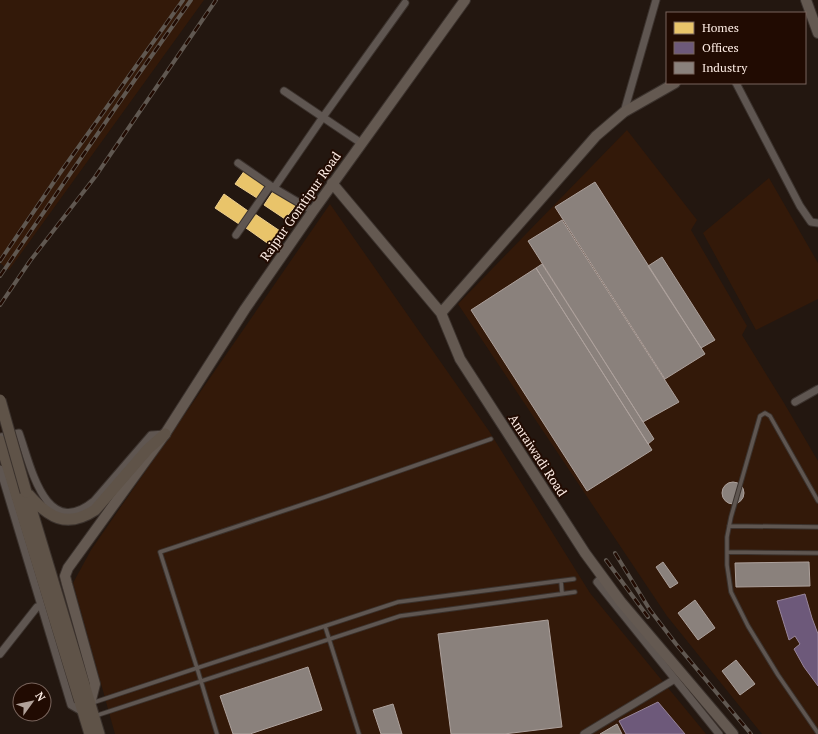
<svg xmlns="http://www.w3.org/2000/svg" width="818" height="734" font-family="'PT Serif',serif">
<style>
.built{fill:#331909}
.homes{fill:#e9c46a;stroke:#efd08f}
.offices{fill:#6d597a;stroke:#98859a}
.industry{fill:#8a817c;stroke:#ada19c}
.lines{fill:none;stroke-linecap:round;stroke-linejoin:round}
.lane-casing{stroke:#3b322d;stroke-width:5.5}
.street-casing{stroke:#3b322d;stroke-width:9}
.secondary-casing{stroke:#3b322d;stroke-width:12}
.primary-casing{stroke:#3b322d;stroke-width:13}
.lane{stroke:#5f5651;stroke-width:3.5}
.street{stroke:#5f5651;stroke-width:7}
.secondary{stroke:#645951;stroke-width:10}
.primary{stroke:#5f5348;stroke-width:11}
.rail-casing{stroke:#605851;stroke-width:4}
.rail{stroke:#210b02;stroke-width:2.5;stroke-dasharray:8;stroke-linecap:butt}
.primary-bridge-casing{stroke:#3b322d;stroke-width:13;stroke-linecap:butt}
.primary-bridge{stroke:#5f5348;stroke-width:11}
.labels{text-anchor:middle;stroke-width:4;stroke-linejoin:round;paint-order:stroke}
.street-label{font-size:13px;fill:#feede5;stroke:#210b02}
</style>
<rect width="100%" height="100%" fill="#231710"/>
<path class="built" d="M0 0H204L9 270 0 263Z
M627 130 697 220 691 230 747 326 742 335 784 403 818 461V734H762L667 616 458 304Z
M769 178 818 263V299L756 330 703 233Z
M330 204 489 431 590 593 706 734H115L73 583 91 550Z"/>
<path class="homes" d="M245 170 266 184 257 198 235 184Z
M274 190 296 205 285 219 264 205Z
M224 194 248 211 239 224 215 208Z
M255 214 280 231 270 245 246 228Z"/>
<path class="offices" d="M805 594 812 618 818 634V686L804 667 794 649 800 644 795 636 789 640 777 601Z
M658 702 685 734H626L619 721Z"/>
<path class="industry" d="M595 182 705 354 665 379 555 207Z
M562 220 679 402 643 422 528 241Z
M662 257 715 340 701 348 648 266Z
M542 264 654 439 648 444 536 268Z
M536 268 652 450 587 491 471 310Z
M722 493a11 11 0 1 1 22 0a11 11 0 1 1-22 0Z
M663 562 678 583 670 588 656 567Z
M809 562 810 586 736 587 735 563Z
M695 600 715 628 698 640 678 613Z
M548 620 562 727 504 734H451L438 634Z
M736 660 755 684 740 695 722 671Z
M308 667 322 710 250 734H233L220 696Z
M393 704 402 734H381L373 710Z
M617 724 622 734H600Z"/>
<g class="lines">
<g class="lane-casing">
<path id="lane" d="M818 501 770 416 765 413 760 416 731 517 727 537V565L731 592 748 626 778 675 818 733
M729 526 818 527
M727 552 818 553
M561 581 562 593
M325 626 359 734
M92 703 197 668 160 552 325 497 491 439
M95 716 400 616 575 592
M217 734 197 668 398 602 574 579"/>
</g>
<g class="street-casing">
<path id="street" d="M736 83 800 206 811 222 818 223
M284 91 361 143
M624 112 656 0
M238 163 274 188
M313 211 274 188 323 117 405 3
M236 235 270 186
M795 402 818 389
M0 437 19 433C31 466 45 541 94 501L151 435 165 434
M0 469 71 705 83 712
M602 577 597 582 719 734
M0 654 37 607
M584 734 675 679"/>
</g>
<g class="secondary-casing">
<path id="secondary" d="M806 0 818 33
M332 183 441 313 460 359 585 553 621 602 733 734
M441 313 596 136 624 112 675 83
M90 704 95 684 67 584 65 576 68 568 165 434 245 309 313 211 465 0"/>
</g>
<g class="primary-casing">
<path id="primary" d="M0 441 90 734
M26 492 99 734
M28 494C48 517 66 529 95 510L148 449 165 434"/>
</g>
<use href="#lane" class="lane"/>
<use href="#street" class="street"/>
<use href="#secondary" class="secondary"/>
<use href="#primary" class="primary"/>
<g class="rail-casing">
<path id="rail" d="M0 261 60 173 183 0
M0 276 136 78 191 0
M0 305 30 261 95 177 216 0
M615 553 650 610 676 644 751 734
M606 560 648 617"/>
</g>
<use href="#rail" class="rail"/>
<g class="primary-bridge-casing">
<path id="primary-bridge" d="M0 400 26 492"/>
</g>
<use href="#primary-bridge" class="primary-bridge"/>
</g>
<g class="labels">
<g class="street-label">
<text transform="translate(300 206) rotate(-55)" y="5">Rajpur Gomtipur Road</text>
<text transform="translate(538 455) rotate(57)" y="5">Amraiwadi Road</text>
</g>
</g>
<rect x="666" y="12" width="140" height="72" fill="#210b02" stroke="#79655d"/>
<rect x="674" y="22" width="20" height="12" fill="#e9c46a" stroke="#79655d"/>
<text x="702" y="32" font-size="12" fill="#feede5">Homes</text>
<rect x="674" y="42" width="20" height="12" fill="#6d597a" stroke="#79655d"/>
<text x="702" y="52" font-size="12" fill="#feede5">Offices</text>
<rect x="674" y="62" width="20" height="12" fill="#8a817c" stroke="#79655d"/>
<text x="702" y="72" font-size="12" fill="#feede5">Industry</text>
<g transform="translate(32 702) rotate(57)"><circle r="19" fill="#210b02" stroke="#79655d"/>
<path d="M0-3L7 15L0 10L-7 15Z" fill="#b1a29a"/>
<text y="-6" font-size="11" font-weight="bold" text-anchor="middle" fill="#feede5">N</text>
</g>
</svg>
